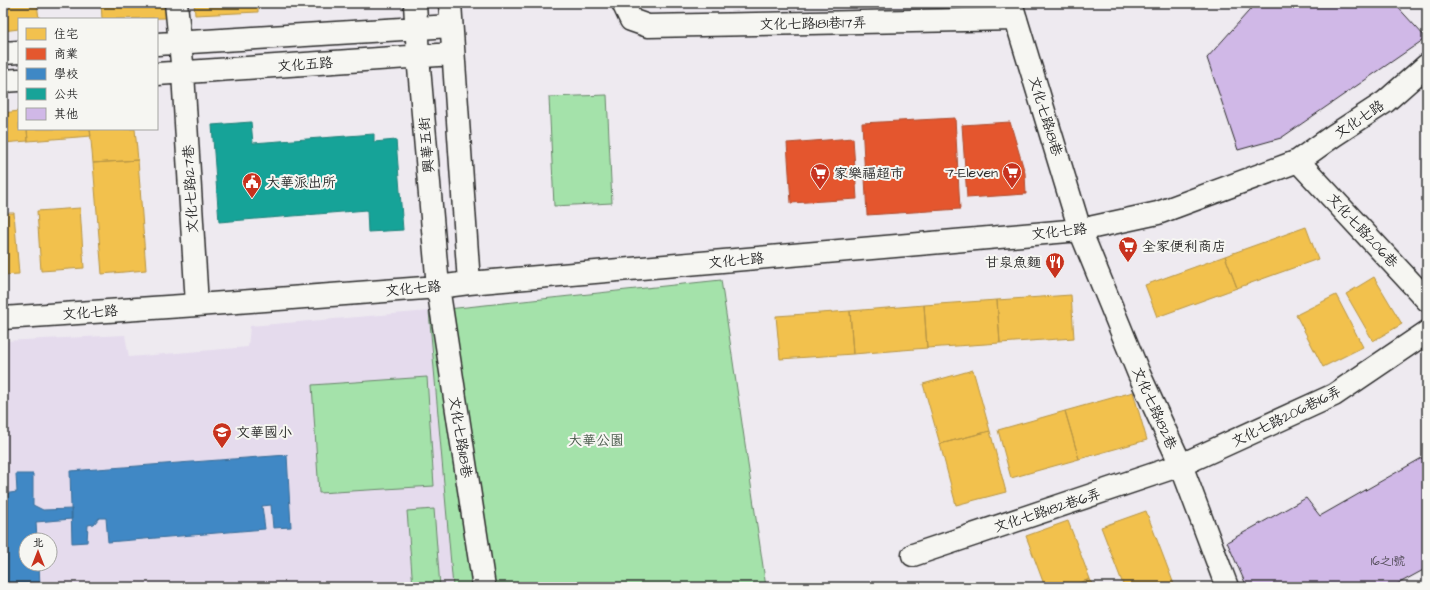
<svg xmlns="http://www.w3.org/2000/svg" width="1430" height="590" font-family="'Architects Daughter','LXGW WenKai TC',sans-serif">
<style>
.built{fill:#e5dbed;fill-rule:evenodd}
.green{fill:#a4e2aa;stroke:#68866a}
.homes{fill:#f2c14e;stroke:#b69444}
.shops{fill:#e4572e;stroke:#ac4a2d}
.schools{fill:#3f88c5;stroke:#396c97}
.public{fill:#17a398;stroke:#1d7f77}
.building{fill:#d0b8e7;stroke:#2b2b2b}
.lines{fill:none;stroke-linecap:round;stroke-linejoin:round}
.minor-casing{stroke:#2b2b2b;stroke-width:25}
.minor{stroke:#f6f6f2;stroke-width:22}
.labels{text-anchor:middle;stroke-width:4;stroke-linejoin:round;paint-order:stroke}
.number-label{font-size:12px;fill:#544e5a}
.street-label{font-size:14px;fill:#2b2b2b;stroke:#f6f6f2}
.poi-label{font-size:14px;fill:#2b2b2b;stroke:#f6f6f2;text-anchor:start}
.park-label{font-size:14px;fill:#49594b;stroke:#f6f6f2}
</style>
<rect width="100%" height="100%" fill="#eeeaf0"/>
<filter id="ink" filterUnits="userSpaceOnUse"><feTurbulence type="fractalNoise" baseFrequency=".025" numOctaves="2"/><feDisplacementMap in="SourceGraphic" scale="8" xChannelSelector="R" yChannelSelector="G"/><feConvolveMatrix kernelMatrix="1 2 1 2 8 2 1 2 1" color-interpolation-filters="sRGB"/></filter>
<g filter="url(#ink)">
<path class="built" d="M429 311 453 587H3V341L125 335 129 357 248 347 250 326ZM26 540H50V564H26Z"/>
<path class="green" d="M607 95 612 203 554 206 549 97Z
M721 280 766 587H453L429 311Z
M427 377 434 486 319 493 312 385Z
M434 509 440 587H413L407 511Z"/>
<path class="homes" d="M3 3H37L39 19H19V29L3 31Z
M101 3H165L166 18 102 19Z
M194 3H258V12L195 15Z
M19 111V129H27L28 141 3 143V113Z
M27 129H90L91 136 28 141Z
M90 129H135L138 160 93 163Z
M138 160 146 270 102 274 93 163Z
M80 208 84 268 41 271 37 211Z
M3 213H14L19 274 3 275Z
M1306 227 1318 259 1237 288 1225 256Z
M1225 256 1237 288 1157 317 1145 285Z
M1374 277 1402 324 1373 341 1346 294Z
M1071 295 1074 338 1000 343 997 300Z
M1336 295 1363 347 1323 367 1296 315Z
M997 300 1000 343 927 348 924 305Z
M924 305 927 348 853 354 850 311Z
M850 311 853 354 780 359 776 316Z
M973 370 990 431 940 444 923 384Z
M1133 392 1147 440 1079 459 1065 411Z
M1065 411 1079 459 1011 478 998 430Z
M990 431 1006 492 956 505 940 444Z
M1146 511 1175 587H1124L1101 527Z
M1068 521 1090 579 1068 587H1045L1026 536Z
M1090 579 1093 587H1068Z"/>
<path class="shops" d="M955 118 960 209 867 215 862 123Z
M1010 122 1025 173 1026 194 967 198 962 125Z
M853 138 857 199 791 203 787 143Z"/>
<path class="schools" d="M287 455 291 527 273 528 271 505 262 506 265 529 108 542 106 518H99L94 524 88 525 87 542 72 543 70 471Z
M16 474H33V505L43 510 72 509V519L36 522 37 540H26V564H39L40 587H3V494L17 492Z"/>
<path class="public" d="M251 122 253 143 374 134V142L396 140 403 230 368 232 367 210 219 222 212 125Z"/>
<path class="building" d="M1256 3H1394L1426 38 1281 138 1238 150 1207 58Z
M1427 455V568L1392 587H1247L1227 542 1306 498 1320 516Z"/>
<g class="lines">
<g class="minor-casing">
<path id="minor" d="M176 3 183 73 197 305
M415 3 418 56 438 287 484 587
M450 3 469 283
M623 3 631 20 648 26 1016 19
M1011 3 1080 230 1139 374 1181 465 1227 587
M157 44 451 26
M3 53 19 52
M157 74 453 54
M3 81 19 80
M1298 161 1427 300
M3 318 197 305 438 287 469 283 1080 230 1158 213 1298 161 1333 136 1385 102 1427 65
M913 555 1181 465 1334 395 1427 332"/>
</g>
<use href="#minor" class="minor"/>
</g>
</g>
<defs>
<g id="supermarket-pin" transform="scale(1)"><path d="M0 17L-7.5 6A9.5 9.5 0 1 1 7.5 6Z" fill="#c8321e" stroke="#f6f6f2"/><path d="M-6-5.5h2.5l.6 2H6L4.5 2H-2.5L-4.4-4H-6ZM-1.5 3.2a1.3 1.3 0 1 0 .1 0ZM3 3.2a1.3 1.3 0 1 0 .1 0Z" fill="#fff"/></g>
<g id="civic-pin" transform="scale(1)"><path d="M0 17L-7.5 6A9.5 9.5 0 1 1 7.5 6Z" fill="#c8321e" stroke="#f6f6f2"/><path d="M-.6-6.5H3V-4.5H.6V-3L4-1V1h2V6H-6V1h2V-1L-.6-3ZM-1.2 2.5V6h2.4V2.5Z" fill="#fff"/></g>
<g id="restaurant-pin" transform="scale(1)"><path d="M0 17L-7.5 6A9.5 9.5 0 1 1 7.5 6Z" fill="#c8321e" stroke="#f6f6f2"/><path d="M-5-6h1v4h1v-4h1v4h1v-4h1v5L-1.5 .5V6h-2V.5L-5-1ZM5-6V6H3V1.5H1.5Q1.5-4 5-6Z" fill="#fff"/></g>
<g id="school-pin" transform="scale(1)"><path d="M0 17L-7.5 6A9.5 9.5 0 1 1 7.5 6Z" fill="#c8321e" stroke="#f6f6f2"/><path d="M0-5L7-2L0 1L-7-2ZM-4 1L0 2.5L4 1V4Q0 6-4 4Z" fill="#fff"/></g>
</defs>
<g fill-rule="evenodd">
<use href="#supermarket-pin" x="1012" y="172"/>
<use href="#supermarket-pin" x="820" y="173"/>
<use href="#civic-pin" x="252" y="182"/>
<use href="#supermarket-pin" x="1128" y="246"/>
<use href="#restaurant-pin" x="1055" y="262"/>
<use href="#school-pin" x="222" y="432"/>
</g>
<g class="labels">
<g class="number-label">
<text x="1388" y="565">16之1號</text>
</g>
<g class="street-label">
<text transform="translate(813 23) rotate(-1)" y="5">文化七路181巷17弄</text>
<text transform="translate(305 64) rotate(-4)" y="5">文化五路</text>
<text transform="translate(1046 116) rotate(73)" y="5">文化七路181巷</text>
<text transform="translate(1359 119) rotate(-34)" y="5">文化七路</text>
<text transform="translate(426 145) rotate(-95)" y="5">興華五街</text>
<text transform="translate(190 189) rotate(-93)" y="5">文化七路127巷</text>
<text transform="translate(1363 230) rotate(47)" y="5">文化七路206巷</text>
<text transform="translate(1059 231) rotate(-6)" y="5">文化七路</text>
<text transform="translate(736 260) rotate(-5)" y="5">文化七路</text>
<text transform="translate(413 288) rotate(-5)" y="5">文化七路</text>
<text transform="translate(90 312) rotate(-4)" y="5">文化七路</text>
<text transform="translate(1155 408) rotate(66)" y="5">文化七路182巷</text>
<text transform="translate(1286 416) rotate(-26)" y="5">文化七路206巷16弄</text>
<text transform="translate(461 437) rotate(81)" y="5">文化七路118巷</text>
<text transform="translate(1047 510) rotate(-18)" y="5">文化七路182巷6弄</text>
</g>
<g class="poi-label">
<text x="998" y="177" text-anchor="end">7-Eleven</text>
<text x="834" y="178">家樂福超市</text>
<text x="266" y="187">大華派出所</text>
<text x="1142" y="251">全家便利商店</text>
<text x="1041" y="267" text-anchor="end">甘泉魚麵</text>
<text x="236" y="437">文華國小</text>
</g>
<g class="park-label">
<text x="596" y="445">大華公園</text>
</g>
</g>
<rect width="1430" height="590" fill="none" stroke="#f6f6f2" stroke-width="16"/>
<rect x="8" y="8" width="1414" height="574" fill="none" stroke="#2b2b2b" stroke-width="1.5" filter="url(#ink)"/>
<rect x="18" y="18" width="140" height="112" fill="#f6f6f2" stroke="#a5a5a2"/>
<rect x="26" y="28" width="20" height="12" fill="#f2c14e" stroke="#a5a5a2"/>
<text x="54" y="38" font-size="12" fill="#2b2b2b">住宅</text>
<rect x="26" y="48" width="20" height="12" fill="#e4572e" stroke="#a5a5a2"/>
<text x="54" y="58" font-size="12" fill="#2b2b2b">商業</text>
<rect x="26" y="68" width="20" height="12" fill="#3f88c5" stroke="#a5a5a2"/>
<text x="54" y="78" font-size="12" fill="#2b2b2b">學校</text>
<rect x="26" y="88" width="20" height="12" fill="#17a398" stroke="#a5a5a2"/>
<text x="54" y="98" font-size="12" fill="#2b2b2b">公共</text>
<rect x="26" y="108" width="20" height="12" fill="#d0b8e7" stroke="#a5a5a2"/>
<text x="54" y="118" font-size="12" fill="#2b2b2b">其他</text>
<g transform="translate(38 552)"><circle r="19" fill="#f6f6f2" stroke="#a5a5a2"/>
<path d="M0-3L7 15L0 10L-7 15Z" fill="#c8321e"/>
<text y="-6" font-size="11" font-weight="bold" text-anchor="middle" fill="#2b2b2b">北</text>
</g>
</svg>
